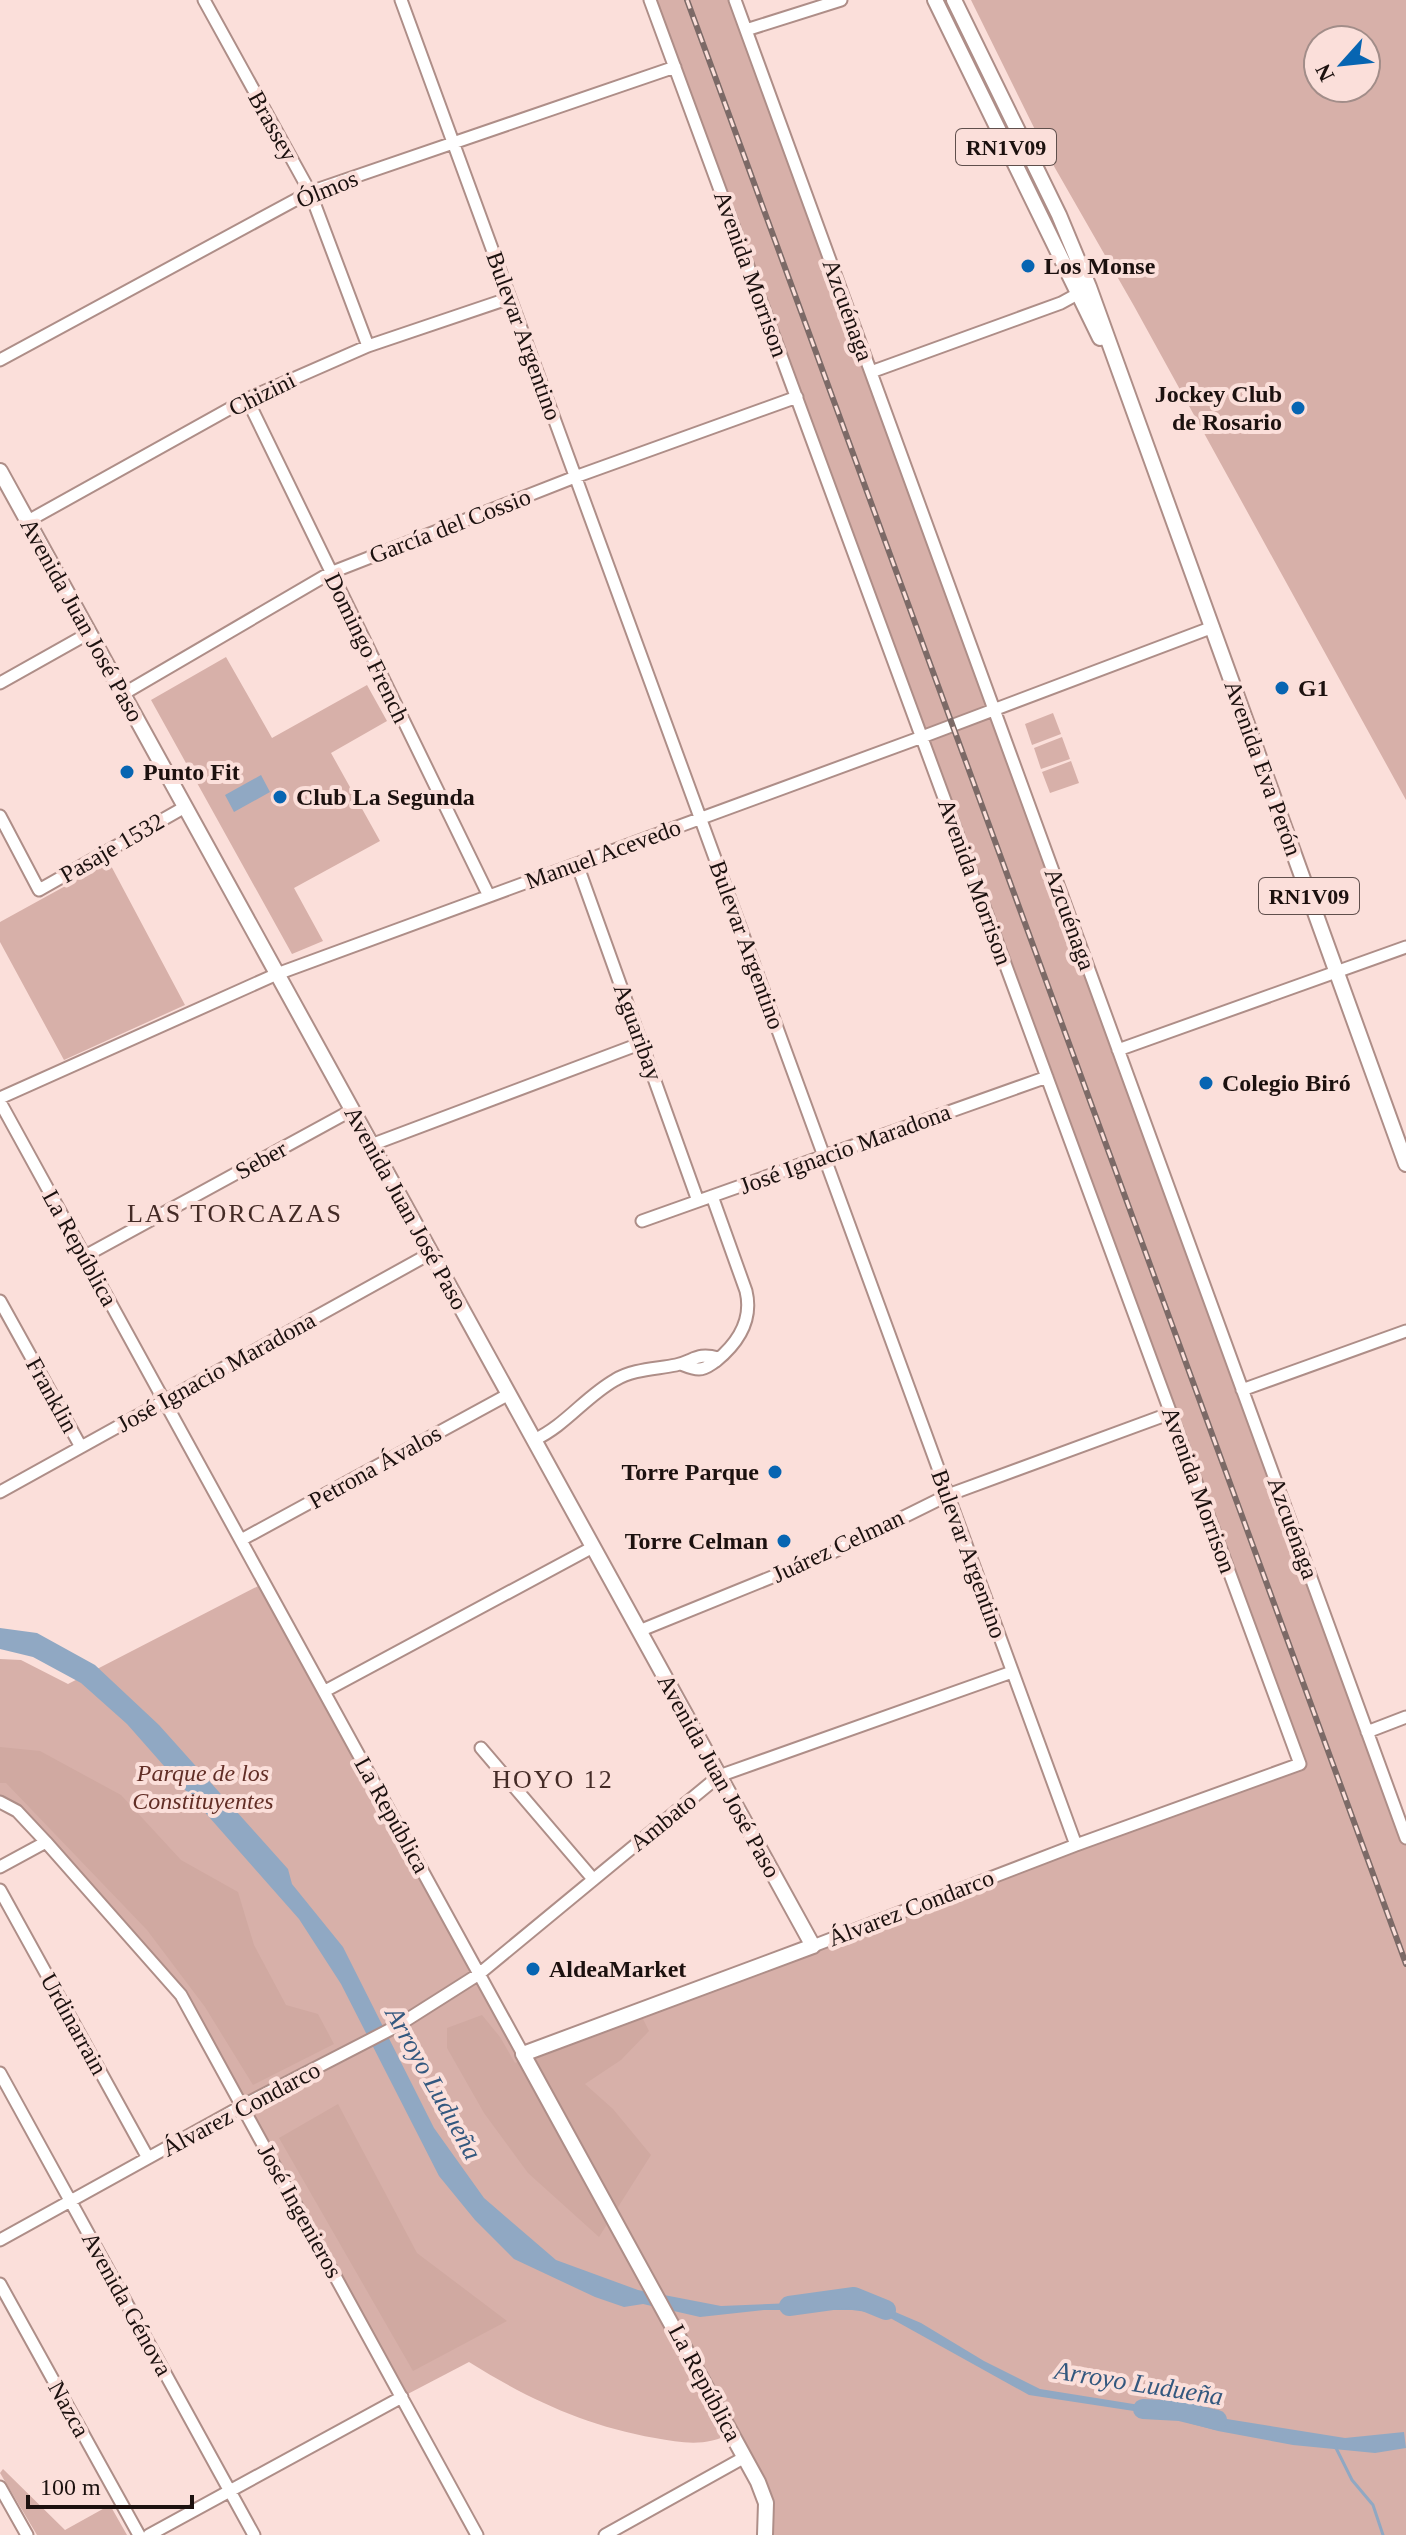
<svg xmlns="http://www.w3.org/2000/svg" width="1406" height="2535" font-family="Georgia,serif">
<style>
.green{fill:#d7b0a9;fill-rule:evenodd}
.forest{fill:#d0a9a1}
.water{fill:#90a8c3}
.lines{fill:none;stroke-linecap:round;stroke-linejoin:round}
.stream{stroke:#90a8c3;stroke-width:3}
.river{stroke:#90a8c3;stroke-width:20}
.minor-casing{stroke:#ae8e88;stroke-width:15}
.major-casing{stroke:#ae8e88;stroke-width:18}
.minor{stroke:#fff;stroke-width:11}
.major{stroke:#fff;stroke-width:14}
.rail-casing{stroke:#7c6a67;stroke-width:6}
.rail{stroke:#fbdfda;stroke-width:3;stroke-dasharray:9;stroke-linecap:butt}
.poi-dot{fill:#0765b2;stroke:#fbdfda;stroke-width:3}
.labels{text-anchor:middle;stroke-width:8;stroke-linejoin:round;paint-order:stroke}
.shield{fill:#fbdfda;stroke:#5f4f4c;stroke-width:2}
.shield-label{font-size:22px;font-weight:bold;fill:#1c110f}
.street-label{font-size:24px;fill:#1c110f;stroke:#fbdfda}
.poi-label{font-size:24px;font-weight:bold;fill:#1c110f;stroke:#fbdfda;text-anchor:start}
.park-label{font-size:24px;font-style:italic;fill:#622e26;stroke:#fbdfda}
.neighbourhood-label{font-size:26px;letter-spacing:2px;fill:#442b26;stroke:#fbdfda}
.water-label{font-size:26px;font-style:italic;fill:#33587f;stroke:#fbdfda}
</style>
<rect width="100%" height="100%" fill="#fbdfda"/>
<path class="green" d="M650 0H735L1406 1838V2535H765L767 2522 732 2433C706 2447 683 2443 655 2438 586 2426 528 2399 469 2362L402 2397 181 1995 123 1927 0 1802V1659L21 1660 68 1684 264 1583 523 2054 1300 1764Z
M971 0H1406V800L1134 306 1047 154ZM1366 40V88H1318V40Z
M226 657 272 738 367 685 387 721 331 753 380 841 294 888 323 941 292 954 151 700Z
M1053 713 1061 734 1032 745 1025 724Z
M1062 737 1070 759 1041 769 1034 748Z
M1071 761 1079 783 1050 793 1042 772Z
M109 862 185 1005 64 1060 0 942V922Z
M3 2469 65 2530 110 2505 127 2535H37L0 2473Z"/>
<path class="forest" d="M0 1747 40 1751 121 1795 181 1860 238 1892 254 1945 286 2005 318 2014 334 2044 253 2085 205 2007 147 1930 6 1783H0Z
M482 2015 500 2037 515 2063 642 2017 649 2031 621 2060 585 2084 613 2109 651 2155 599 2237 528 2173 484 2113 447 2048V2028Z
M338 2104 417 2253 507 2321 413 2371 279 2138Z"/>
<path class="water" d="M261 775 270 792 234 812 225 795Z
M0 1628 37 1633 95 1665 159 1725 288 1869 292 1884 343 1947 434 2128 484 2198 556 2260 638 2290 721 2306 867 2300 921 2323 984 2361 1040 2389 1345 2438 1404 2432 1406 2448 1375 2453 1293 2445 1218 2431 1160 2415 1029 2395 883 2314 852 2310H764L700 2317 643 2304 624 2307 595 2297 514 2259 475 2220 439 2176 341 1984 299 1919 127 1724 81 1683 33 1657 0 1649Z"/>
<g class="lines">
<path class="stream" d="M1336 2448 1352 2480 1373 2505 1383 2535"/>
<path class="river" d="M789 2306 854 2297 886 2310
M1143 2409 1180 2411 1217 2420"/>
<g class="minor-casing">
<path id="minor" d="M204 0 310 192 368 346
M401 0 1076 1845
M650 0 1300 1764 1076 1845 813 1946
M735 0 1406 1838
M746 30 841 0
M0 360 310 192 675 67
M871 372 1061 303 1083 291
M247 399 489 896
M28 521 247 399 368 346 510 298
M0 683 89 633
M123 694 330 573 575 477 797 397
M0 816 39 890 185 807
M577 864 698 1201
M1118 1050 1406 947
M0 1098 277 974 922 737 1213 627
M0 1102 523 2054
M371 1145 642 1043
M642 1221 1047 1077
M85 1256 352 1110
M0 1301 81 1447
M681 1364C686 1366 693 1369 699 1369 706 1369 711 1364 716 1361 738 1343 753 1320 746 1291L712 1196
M1242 1390 1406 1331
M534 1440C566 1425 585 1397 615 1380 633 1369 656 1369 676 1365 694 1361 697 1352 718 1358
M0 1492 431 1253
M241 1540 509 1394
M639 1631 831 1553 948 1495 1171 1413
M325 1691 593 1547
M1367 1732 1406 1717
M481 1748 593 1879
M0 1802 17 1811 46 1842 181 1995 477 2535
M0 1867 46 1842
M0 1890 148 2158
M0 2073 254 2535
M0 2240 242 2106 397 2026 479 1974 719 1776 1012 1672
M0 2284 139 2535
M0 2487 27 2535
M149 2535 402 2397
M605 2535 745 2457"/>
</g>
<g class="major-casing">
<path id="major" d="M935 0 1100 338
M954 0 1059 215 1089 287 1406 1164
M0 471 813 1946 523 2054 758 2482 766 2503 765 2535"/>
</g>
<use href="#minor" class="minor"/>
<use href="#major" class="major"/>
<g class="rail-casing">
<path id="rail" d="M687 0 1406 1964"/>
</g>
<use href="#rail" class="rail"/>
</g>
<g class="poi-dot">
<circle cx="1028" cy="266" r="8"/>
<circle cx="1298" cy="408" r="8"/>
<circle cx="1282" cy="688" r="8"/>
<circle cx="127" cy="772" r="8"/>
<circle cx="280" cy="797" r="8"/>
<circle cx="1206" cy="1083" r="8"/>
<circle cx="775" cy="1472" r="8"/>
<circle cx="784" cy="1541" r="8"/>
<circle cx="533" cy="1969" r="8"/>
</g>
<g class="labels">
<g class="shield">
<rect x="956" y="129" width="100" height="36" rx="6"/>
<rect x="1259" y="878" width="100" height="36" rx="6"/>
</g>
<g class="shield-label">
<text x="1006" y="155">RN1V09</text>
<text x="1309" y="904">RN1V09</text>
</g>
<g class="street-label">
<text transform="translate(273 126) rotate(61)" y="8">Brassey</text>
<text transform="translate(327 189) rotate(-22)" y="8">Ólmos</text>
<text transform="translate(751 274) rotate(70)" y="8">Avenida Morrison</text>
<text transform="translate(848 310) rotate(70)" y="8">Azcuénaga</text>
<text transform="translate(524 336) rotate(70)" y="8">Bulevar Argentino</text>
<text transform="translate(262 394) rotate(-26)" y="8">Chizini</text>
<text transform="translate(450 526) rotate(-21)" y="8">García del Cossio</text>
<text transform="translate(82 620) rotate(61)" y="8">Avenida Juan José Paso</text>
<text transform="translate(367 648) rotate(64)" y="8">Domingo French</text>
<text transform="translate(1263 768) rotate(70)" y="8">Avenida Eva Perón</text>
<text transform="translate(112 848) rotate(-30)" y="8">Pasaje 1532</text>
<text transform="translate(603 854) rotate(-20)" y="8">Manuel Acevedo</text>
<text transform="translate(975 882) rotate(70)" y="8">Avenida Morrison</text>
<text transform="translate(1070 919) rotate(70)" y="8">Azcuénaga</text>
<text transform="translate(747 945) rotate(70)" y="8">Bulevar Argentino</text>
<text transform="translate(638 1032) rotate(70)" y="8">Aguaribay</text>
<text transform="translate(845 1149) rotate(-20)" y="8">José Ignacio Maradona</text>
<text transform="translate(261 1160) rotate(-29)" y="8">Seber</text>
<text transform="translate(406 1208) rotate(61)" y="8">Avenida Juan José Paso</text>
<text transform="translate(80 1248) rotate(61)" y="8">La República</text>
<text transform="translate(216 1372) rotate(-29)" y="8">José Ignacio Maradona</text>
<text transform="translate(52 1395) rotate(61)" y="8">Franklin</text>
<text transform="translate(375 1467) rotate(-29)" y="8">Petrona Ávalos</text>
<text transform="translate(1199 1490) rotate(70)" y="8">Avenida Morrison</text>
<text transform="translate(1293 1528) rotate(70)" y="8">Azcuénaga</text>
<text transform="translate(838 1546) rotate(-25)" y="8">Juárez Celman</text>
<text transform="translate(969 1554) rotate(70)" y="8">Bulevar Argentino</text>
<text transform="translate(719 1776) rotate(61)" y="8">Avenida Juan José Paso</text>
<text transform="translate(392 1815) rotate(61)" y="8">La República</text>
<text transform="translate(663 1822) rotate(-39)" y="8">Ambato</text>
<text transform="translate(911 1908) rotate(-21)" y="8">Álvarez Condarco</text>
<text transform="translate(74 2024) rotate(61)" y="8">Urdinarrain</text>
<text transform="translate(241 2109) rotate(-28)" y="8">Álvarez Condarco</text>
<text transform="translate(300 2211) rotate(61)" y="8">José Ingenieros</text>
<text transform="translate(127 2304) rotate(61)" y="8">Avenida Génova</text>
<text transform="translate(705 2383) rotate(62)" y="8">La República</text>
<text transform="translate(69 2409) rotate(61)" y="8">Nazca</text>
</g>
<g class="poi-label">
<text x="1044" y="274">Los Monse</text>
<text x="1282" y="402" text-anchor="end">Jockey Club<tspan x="1282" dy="28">de Rosario</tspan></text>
<text x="1298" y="696">G1</text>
<text x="143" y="780">Punto Fit</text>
<text x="296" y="805">Club La Segunda</text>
<text x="1222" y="1091">Colegio Biró</text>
<text x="759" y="1480" text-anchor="end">Torre Parque</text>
<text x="768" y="1549" text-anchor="end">Torre Celman</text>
<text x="549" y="1977">AldeaMarket</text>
</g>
<g class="park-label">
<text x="203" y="1781">Parque de los<tspan x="203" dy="28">Constituyentes</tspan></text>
</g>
<g class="neighbourhood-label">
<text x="235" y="1222">LAS TORCAZAS</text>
<text x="553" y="1788">HOYO 12</text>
</g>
<g class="water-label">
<text transform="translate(434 2083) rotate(61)" y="9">Arroyo Ludueña</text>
<text transform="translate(1139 2383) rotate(9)" y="9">Arroyo Ludueña</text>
</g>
</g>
<g transform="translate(1342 64) rotate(243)"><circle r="38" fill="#fbdfda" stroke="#a28d89" stroke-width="2"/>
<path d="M0-6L14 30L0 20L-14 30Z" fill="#0765b2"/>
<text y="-12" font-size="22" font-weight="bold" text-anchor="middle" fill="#1c110f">N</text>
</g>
<path d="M28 2495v12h164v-12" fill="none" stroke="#1c110f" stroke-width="4"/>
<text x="40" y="2495" font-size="24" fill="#1c110f" stroke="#fbdfda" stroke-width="6" paint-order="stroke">100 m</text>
</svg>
